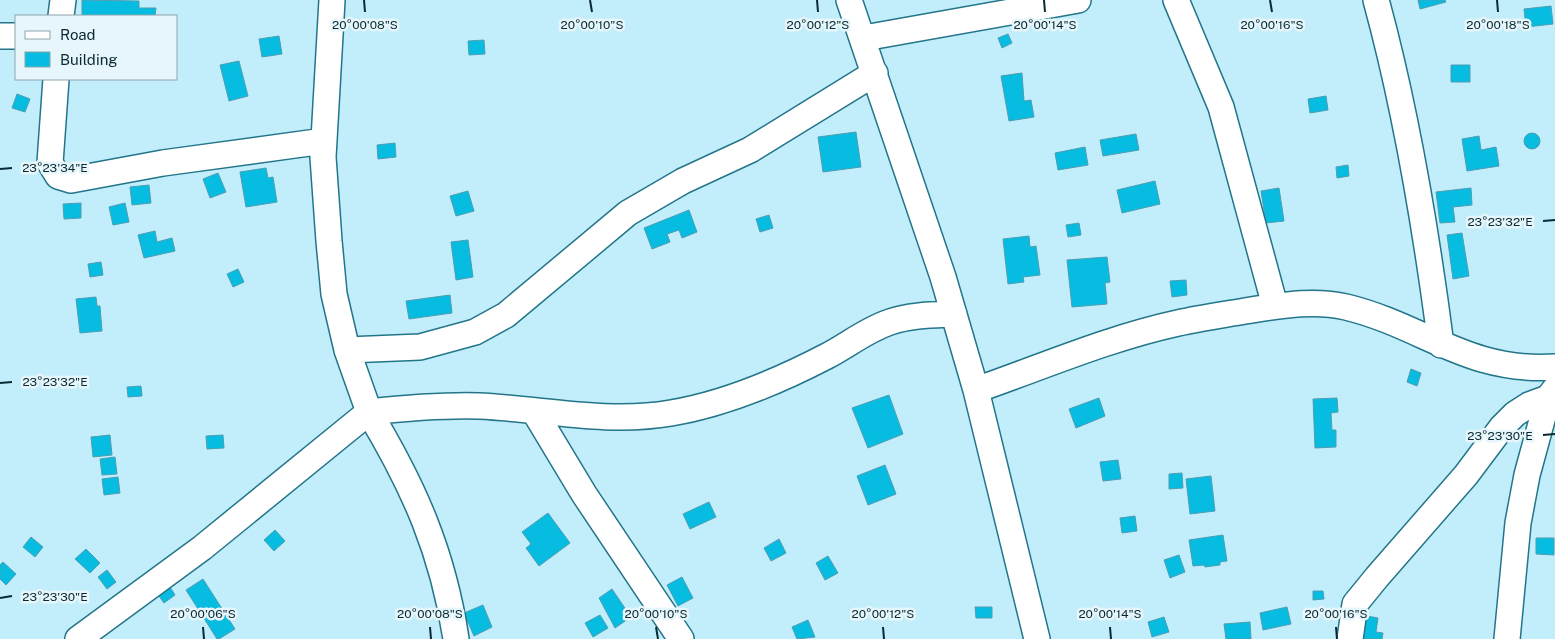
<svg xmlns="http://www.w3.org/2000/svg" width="1555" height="639" font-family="'Public Sans',sans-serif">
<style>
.building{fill:#06bce0;stroke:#519db2}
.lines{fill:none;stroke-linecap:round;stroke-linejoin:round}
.street-casing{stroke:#237589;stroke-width:28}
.street{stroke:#fff;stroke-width:25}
.ticks{fill:none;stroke:#092a33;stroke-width:2}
.ticks-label{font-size:12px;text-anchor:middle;fill:#092a33;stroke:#e7f6fa;stroke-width:5;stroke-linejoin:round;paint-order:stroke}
</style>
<rect width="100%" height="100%" fill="#c2eefc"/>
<path class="building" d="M82 0 139 1V8H156L155 16H82Z
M1418 0H1445L1446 2 1420 9Z
M1551 6 1553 24 1526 27 1524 9Z
M1008 34 1012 43 1002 48 998 38Z
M279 36 282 54 262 57 259 39Z
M484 40 485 54 469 55 468 41Z
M239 61 248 96 229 101 220 65Z
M1451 65H1470V82H1451Z
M1022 73 1024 101 1031 100 1034 117 1009 121 1001 76Z
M17 94 30 99 25 112 12 108Z
M1326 96 1328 110 1310 113 1308 99Z
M856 132 861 167 823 172 818 137Z
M1524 141a8 8 0 1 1 16 0a8 8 0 1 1-16 0Z
M1136 134 1139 150 1103 156 1100 140Z
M1479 136 1481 150 1496 147 1499 166 1467 171 1462 139Z
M395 143 396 157 378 159 377 145Z
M1085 147 1088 165 1058 170 1055 153Z
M1348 165 1349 176 1337 178 1336 167Z
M266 168 268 178 273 177 277 202 246 207 240 172Z
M218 173 226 192 210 198 203 179Z
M1155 181 1160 204 1122 213 1117 190Z
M149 185 151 203 132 205 130 187Z
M1279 188 1284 221 1266 223 1261 191Z
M1471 188 1472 205 1453 207 1455 222 1440 223 1436 192Z
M468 191 474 211 456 216 450 196Z
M81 203V218L64 219 63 204Z
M125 203 129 222 113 225 109 207Z
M689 210 697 232 682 238 679 230 667 234 670 242 652 249 644 228Z
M769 215 773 228 760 232 756 219Z
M1079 223 1081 235 1068 237 1066 225Z
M155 231 157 242 172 238 175 251 144 258 138 235Z
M1462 233 1469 276 1453 279 1447 235Z
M1029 236 1030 247 1036 246 1040 275 1023 277 1024 282 1008 284 1003 239Z
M468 240 473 277 456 280 451 242Z
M1107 257 1110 282 1105 283 1107 304 1072 307 1067 260Z
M101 262 103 275 90 277 88 264Z
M238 269 244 282 233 287 227 274Z
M1186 280 1187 295 1172 297 1170 281Z
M450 295 452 313 409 319 406 301Z
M96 297 97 306H100L102 331 80 333 76 299Z
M1411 369 1421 373 1417 386 1407 382Z
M141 386 142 396 128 397 127 387Z
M889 395 903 434 868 448 852 408Z
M1099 398 1105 416 1076 428 1069 409Z
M1337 398 1338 412 1331 413 1332 430H1336V447L1315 448 1313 399Z
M110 435 112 455 93 457 91 437Z
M223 435 224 448 207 449 206 436Z
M115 457 117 474 102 475 100 459Z
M1118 460 1121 479 1103 481 1100 462Z
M885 465 896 494 868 505 857 476Z
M1182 473 1183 488 1169 489V474Z
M1211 476 1215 511 1190 514 1186 479Z
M118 477 120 493 104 495 102 479Z
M709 502 716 517 690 529 683 514Z
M548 513 570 543 539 566 526 548 531 544 522 532Z
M1135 516 1137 531 1122 533 1120 518Z
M275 530 285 541 274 551 264 540Z
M1223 535 1227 561 1220 562V565L1205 567 1204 565 1193 566 1189 540Z
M31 537 43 547 35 557 23 547Z
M1536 538H1554V555L1536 554Z
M779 539 786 553 771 561 764 548Z
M86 549 100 563 90 573 75 559Z
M1179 555 1185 572 1170 578 1164 560Z
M828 556 838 573 825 580 816 563Z
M3 562 16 574 6 585 0 579V565Z
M107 570 116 582 107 589 98 577Z
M682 577 693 598 678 606 667 585Z
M203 579 235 629 219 639H217L186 590Z
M168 584 175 595 164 603 156 592Z
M612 589 631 617 615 628 599 598Z
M1313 591H1323L1324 599 1313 600Z
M483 605 492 627 474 636 464 613Z
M975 607H992V618H976Z
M1287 607 1291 624 1263 630 1260 613Z
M600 615 608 628 593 637 585 623Z
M1362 615 1378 618 1376 632 1383 633 1382 639H1358Z
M1164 617 1169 632 1152 637 1148 622Z
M808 620 815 637 797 639 792 627Z
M1250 622 1251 639H1226L1224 624Z"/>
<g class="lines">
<g class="street-casing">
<path id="street" d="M849 0 943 277 976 390 1037 639
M1176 0 1221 107 1275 306
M1376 0C1407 113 1426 229 1441 345
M61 16 63 0
M0 36H16
M864 38 1078 0
M56 79 50 163 58 176 71 180 163 163 324 141
M347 350 420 347 475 332 506 315 628 213 683 181 750 150 875 73
M976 390C1042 367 1109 338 1178 323 1200 318 1222 315 1245 311 1278 306 1313 299 1346 307 1424 326 1468 373 1555 367
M534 411 584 494 681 639
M78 639 202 548 369 412 347 350 334 294 329 241 323 157 332 0
M456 639C443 552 414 487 369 412 406 408 442 405 479 406 542 409 608 424 671 413 725 404 779 381 827 356 848 345 868 329 890 322 911 315 932 315 954 314
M1350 639 1355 604 1377 577 1466 475 1502 427 1515 414 1529 405 1548 398
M1507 639 1518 523 1527 475 1548 398 1555 389"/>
</g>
<use href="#street" class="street"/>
</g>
<path class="ticks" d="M364 0 365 12M590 0 592 12M817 0 818 12M1044 0 1045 12M1270 0 1272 12M1497 0 1498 12M0 169 12 168M1543 221 1555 220M0 383 12 382M1543 435 1555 434M0 598 12 596M203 627 204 639M430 627 431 639M656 627 658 639M883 627 884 639M1110 627 1111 639M1336 627 1337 639"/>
<g class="ticks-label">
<text x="365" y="29">20°00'08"S</text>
<text x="592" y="29">20°00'10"S</text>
<text x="818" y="29">20°00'12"S</text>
<text x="1045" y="29">20°00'14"S</text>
<text x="1272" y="29">20°00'16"S</text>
<text x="1498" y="29">20°00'18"S</text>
<text x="55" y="172">23°23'34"E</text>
<text x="1500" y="226">23°23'32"E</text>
<text x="55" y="386">23°23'32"E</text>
<text x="1500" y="440">23°23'30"E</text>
<text x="55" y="601">23°23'30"E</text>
<text x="203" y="618">20°00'06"S</text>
<text x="430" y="618">20°00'08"S</text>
<text x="656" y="618">20°00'10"S</text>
<text x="883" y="618">20°00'12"S</text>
<text x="1110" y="618">20°00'14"S</text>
<text x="1336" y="618">20°00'16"S</text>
</g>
<rect x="15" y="15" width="162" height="65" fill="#e7f6fa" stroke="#8ea4aa"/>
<rect x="25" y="31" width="25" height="8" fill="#ffffff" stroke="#8ea4aa"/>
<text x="60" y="40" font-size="15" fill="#092a33">Road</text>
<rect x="25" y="52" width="25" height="15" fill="#06bce0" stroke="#8ea4aa"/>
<text x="60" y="65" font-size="15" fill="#092a33">Building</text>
</svg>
